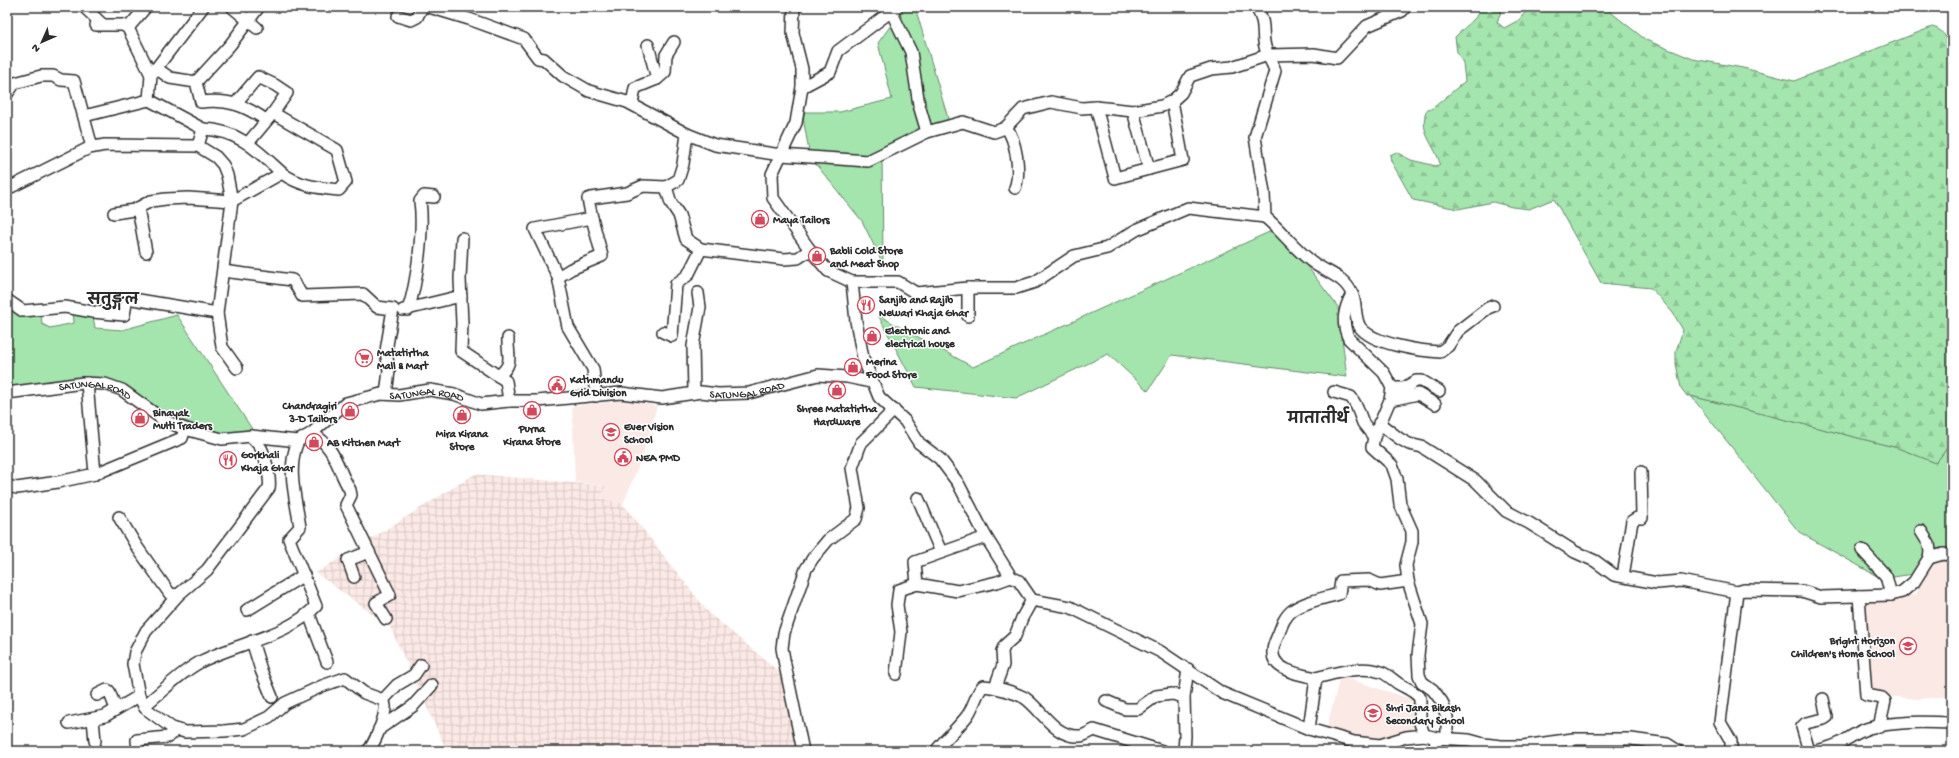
<svg xmlns="http://www.w3.org/2000/svg" width="1959" height="758" font-family="'Gochi Hand','Playpen Sans Deva',sans-serif">
<style>
.built{fill:#fbe9e6}
.industrial{fill:url(#industrial-grid)}
.grass{fill:#a4e5ae;stroke:#68886c}
.forest{fill:url(#forest-firs);stroke:#68886c}
.lines{fill:none;stroke-linecap:round;stroke-linejoin:round}
.minor-casing{stroke:#2b2b2b;stroke-width:14}
.minor{stroke:#fff;stroke-width:11}
.labels{text-anchor:middle;stroke-width:3;stroke-linejoin:round;paint-order:stroke}
.poi-label{font-size:11px;font-weight:bold;fill:#2b2b2b;stroke:#fff;text-anchor:start}
.street-label{font-size:11px;fill:#2b2b2b;stroke:#fff}
.district-label{font-size:15px;font-weight:bold;fill:#2b2b2b;stroke:#fff}
</style>
<defs>
<pattern id="industrial-grid" width="8" height="8" patternUnits="userSpaceOnUse"><rect width="8" height="8" fill="#fbe9e6"/><path d="M0 4h8M4 0v8" fill="none" stroke="#d7c8c5"/></pattern>
<pattern id="forest-firs" width="22" height="20" patternUnits="userSpaceOnUse"><rect width="22" height="20" fill="#a4e5ae"/><path d="M5 1l3.5 6h-7zM16 11l3.5 6h-7z" fill="#8dc596"/></pattern>
</defs>
<rect width="100%" height="100%" fill="#fff"/>
<filter id="ink" filterUnits="userSpaceOnUse"><feTurbulence type="fractalNoise" baseFrequency=".025" numOctaves="2"/><feDisplacementMap in="SourceGraphic" scale="8" xChannelSelector="R" yChannelSelector="G"/><feConvolveMatrix kernelMatrix="1 2 1 2 8 2 1 2 1" color-interpolation-filters="sRGB"/></filter>
<g filter="url(#ink)">
<path class="built" d="M627 400 657 406 642 457 623 504 600 498 605 486 575 482 572 406Z
M1938 560 1952 561V696L1918 699 1867 694 1860 599 1916 595 1924 572Z
M1340 676 1417 701 1415 726 1406 735 1379 741 1326 731Z"/>
<path class="industrial" d="M475 474 606 486 600 498 623 504 709 613 790 681 798 751H447L390 627 316 573Z"/>
<path class="grass" d="M904 7H915L950 125 882 154 883 264 862 221 810 157 802 112H840L892 99 878 43Z
M1278 228 1338 307 1347 377 1172 355 1148 391 1108 354 1016 398 916 387 878 315 973 367Z
M7 306 41 314 42 324 50 328 74 323 73 311 93 316 95 328 122 330 177 315 256 435H221L153 409 106 380 7 391Z
M1691 396 1898 448 1936 463 1952 441V562L1938 560 1924 572 1882 579 1799 532Z"/>
<path class="forest" d="M1480 7H1503L1497 22 1504 28 1519 20 1529 7H1604L1646 40 1693 59 1743 68 1794 81 1932 27C1943 29 1944 37 1952 44V441L1936 463 1898 448 1691 396H1687L1681 388 1676 364V351L1683 330 1673 313 1651 288 1601 283 1554 199 1529 209 1512 207 1493 202 1458 209 1413 200 1391 161 1390 155 1396 152 1411 160 1436 166 1440 164C1435 144 1419 135 1426 111L1433 108 1465 81 1463 63 1457 52 1455 37 1476 17Z"/>
<g class="lines">
<g class="minor-casing">
<g id="minor">
<path d="M84 7 102 24"/>
<path d="M232 7 257 28"/>
<path d="M429 7 469 19 524 39 538 58 544 59 563 76 589 91 627 102 687 134 715 145 781 155 868 161 927 132 963 122 994 132 1005 128 1023 109 1051 102 1082 108 1096 107 1133 111 1162 106 1172 101 1181 93 1190 76 1211 69 1232 67 1268 55 1314 54 1337 58 1367 26 1402 11 1405 7"/>
<path d="M794 7 793 33 802 69V87L796 123 772 174 773 198 810 250 828 271 852 282H898L916 293 968 288H1016L1035 282 1074 256 1107 248 1136 230 1188 208 1265 217"/>
<path d="M1256 7C1268 26 1260 34 1266 50 1268 58 1273 63 1275 71L1255 137 1264 193 1265 217C1282 231 1296 251 1315 264 1328 273 1345 277 1352 294 1344 309 1341 323 1349 339L1384 373 1392 388 1390 400 1374 437 1372 447 1392 465 1397 479 1400 504 1412 531V542L1406 565 1408 581 1422 624 1418 655 1419 675 1422 682 1433 690 1442 702 1447 717V738"/>
<path d="M891 11 911 52 919 105 927 132"/>
<path d="M398 16 411 20 417 17 422 7"/>
<path d="M96 25H123L128 28 151 75"/>
<path d="M128 28 146 7"/>
<path d="M648 45 657 79"/>
<path d="M156 68 170 78 196 82 201 102C228 99 244 105 266 120"/>
<path d="M196 82 230 45 258 8 256 7"/>
<path d="M802 87 830 72 838 51 897 7"/>
<path d="M7 94 15 83 41 76H53L61 80 74 81 92 147"/>
<path d="M235 104 258 77 275 85 287 93 273 113"/>
<path d="M632 104 635 88 657 79 665 72 666 55 674 42"/>
<path d="M1096 107 1115 178 1183 160 1172 101"/>
<path d="M1133 111 1149 169"/>
<path d="M84 116 149 100"/>
<path d="M1006 127C1016 140 1021 172 1015 188"/>
<path d="M203 129C238 130 257 150 282 173"/>
<path d="M198 146 203 129 149 100 151 75 203 7"/>
<path d="M666 187 671 203 679 215 686 239 701 249 784 259 798 258 810 250"/>
<path d="M7 189 89 148 105 145 198 146 216 157 223 165 227 175 232 201 217 313 222 347 237 368"/>
<path d="M138 208 146 252"/>
<path d="M114 213 134 210 151 201 166 199 188 198 232 201 282 173C299 186 319 188 339 190L346 182 337 150 273 113 248 143"/>
<path d="M462 238 460 279 462 323 461 351 506 381 509 401"/>
<path d="M223 271 292 280 294 282 302 296 363 294 377 307 393 309 386 351 389 371 386 394"/>
<path d="M558 277 571 269 602 256 592 218"/>
<path d="M852 282 856 321 863 358 879 397 905 421 919 443 940 459 958 483 986 537 1011 577 1019 581 1032 600 1070 607 1161 652 1222 693 1309 729 1354 742 1380 745 1406 737 1424 735 1438 738"/>
<path d="M968 288V316"/>
<path d="M1352 294C1357 304 1354 318 1360 327 1372 344 1420 351 1440 352L1448 346 1458 331 1488 308 1493 306"/>
<path d="M7 300 23 311 65 307 93 312 124 315 127 298 217 313"/>
<path d="M403 310 461 296"/>
<path d="M408 310C417 283 424 230 420 201L424 196 434 197"/>
<path d="M663 332 672 336 676 284 688 275 701 249"/>
<path d="M498 376C515 363 507 356 508 338"/>
<path d="M87 383 95 474"/>
<path d="M1392 388H1404L1416 381H1422L1439 391"/>
<path d="M1334 392 1351 397 1357 407 1363 423 1374 437"/>
<path id="s1" d="M7 393 83 383 105 384 122 390 165 421 185 429 222 439 251 436 298 441 312 433 346 403 381 394 399 395 430 390 454 394 481 404 509 401H537L621 393 662 398 701 392 718 394 749 393 818 375 847 377 871 382"/>
<path d="M694 393 693 346 700 307 698 293"/>
<path d="M596 396 593 369 568 327 558 277 535 229 592 218 588 199 591 198 627 193 643 186 666 187 678 180 683 164 687 134"/>
<path d="M1390 400 1418 394 1435 404"/>
<path d="M1379 423 1400 439 1409 444 1422 447 1476 481 1506 511 1529 523 1575 552 1595 561 1614 575 1657 583 1681 581 1737 592"/>
<path d="M312 433C337 449 336 467 350 490L351 495 346 505 390 595 376 603 386 619"/>
<path d="M251 436C254 440 258 444 261 448 265 456 271 479 269 488L207 570 178 595 146 631 135 652 133 664 139 696 145 708 172 728 185 732 224 731 244 729 269 717 285 703 322 686 345 678 364 693 383 700C384 702 385 704 385 706 386 715 374 747 367 751"/>
<path d="M7 486 17 488 58 482 95 474 182 438 185 429"/>
<path d="M918 498 941 552"/>
<path d="M119 517 137 547 170 594 178 595"/>
<path d="M1862 550 1886 576 1891 595"/>
<path d="M1929 558 1943 554 1952 555"/>
<path d="M1623 576 1632 521 1637 518H1642V516L1641 472"/>
<path d="M354 577 348 560 369 552"/>
<path d="M917 584 915 562 986 537"/>
<path d="M1859 596 1866 695 1882 698 1885 701 1879 727"/>
<path d="M247 610 304 575"/>
<path d="M309 614 327 662"/>
<path d="M252 641 261 670 272 697"/>
<path d="M896 674 901 632 897 605 899 590 917 584 958 591 997 582 1011 577"/>
<path d="M1316 678C1335 673 1361 665 1381 672 1387 674 1393 680 1399 684 1408 689 1413 690 1420 698V723L1424 735"/>
<path d="M995 687 1003 665 1002 651 1005 645 1015 636 1022 618 1032 600"/>
<path d="M97 695 107 690 109 691 116 709"/>
<path d="M383 700 397 685 414 675 421 665"/>
<path d="M1106 701 1125 709H1138L1156 696 1172 694 1184 697"/>
<path d="M144 706C164 690 182 671 204 660 239 643 290 635 316 606L289 539 300 527C296 499 286 469 298 441"/>
<path d="M93 719 95 741"/>
<path d="M69 723 105 716 139 696"/>
<path d="M379 729 413 706 432 685"/>
<path d="M1309 729 1316 678C1303 675 1274 671 1273 654 1272 646 1276 640 1279 633 1282 624 1285 616 1293 610 1306 601 1325 598 1339 594L1341 581 1369 580 1380 585 1408 581"/>
<path d="M138 751 137 740 168 737 177 730"/>
<path d="M803 751 785 665 782 648 784 633 806 569 813 558 828 540 856 519 859 508 852 468 861 443 894 410"/>
<path d="M936 751C945 739 958 728 967 716 974 707 976 693 983 686 995 687 1015 692 1025 698 1042 710 1055 738 1080 736 1084 736 1090 732 1094 730L1162 751"/>
<path d="M1184 751 1185 736 1184 697 1188 669"/>
<path d="M1433 751 1438 738 1469 740 1484 744 1501 746H1523L1573 739H1631L1667 744 1678 751"/>
<path d="M1731 751V741L1720 722 1737 592 1744 590 1802 591 1821 597 1891 595 1902 592 1914 582 1929 558 1930 551 1929 544 1921 531"/>
<path d="M1809 751 1802 727 1806 723 1824 719 1827 717 1823 699"/>
<path d="M1815 751C1825 749 1835 746 1844 741 1852 736 1859 731 1869 728 1896 721 1924 722 1952 723"/>
</g>
</g>
<use href="#minor" class="minor"/>
</g>
</g>
<defs>
<g id="shop-ring" transform="scale(0.9)"><circle r="9.5" fill="#fff" stroke="#d1495b" stroke-width="1.5"/><path d="M-5-2.5h2.3a2.7 3.5 0 0 1 5.4 0H5L5.5 6h-11ZM-1.5-2.5h3a1.5 2.3 0 0 0-3 0Z" fill="#d1495b"/></g>
<g id="restaurant-ring" transform="scale(0.9)"><circle r="9.5" fill="#fff" stroke="#d1495b" stroke-width="1.5"/><path d="M-5-6h1v4h1v-4h1v4h1v-4h1v5L-1.5 .5V6h-2V.5L-5-1ZM5-6V6H3V1.5H1.5Q1.5-4 5-6Z" fill="#d1495b"/></g>
<g id="supermarket-ring" transform="scale(0.9)"><circle r="9.5" fill="#fff" stroke="#d1495b" stroke-width="1.5"/><path d="M-6-5.5h2.5l.6 2H6L4.5 2H-2.5L-4.4-4H-6ZM-1.5 3.2a1.3 1.3 0 1 0 .1 0ZM3 3.2a1.3 1.3 0 1 0 .1 0Z" fill="#d1495b"/></g>
<g id="civic-ring" transform="scale(0.9)"><circle r="9.5" fill="#fff" stroke="#d1495b" stroke-width="1.5"/><path d="M-.6-6.5H3V-4.5H.6V-3L4-1V1h2V6H-6V1h2V-1L-.6-3ZM-1.2 2.5V6h2.4V2.5Z" fill="#d1495b"/></g>
<g id="school-ring" transform="scale(0.9)"><circle r="9.5" fill="#fff" stroke="#d1495b" stroke-width="1.5"/><path d="M0-5L7-2L0 1L-7-2ZM-4 1L0 2.5L4 1V4Q0 6-4 4Z" fill="#d1495b"/></g>
</defs>
<g fill-rule="evenodd">
<use href="#shop-ring" x="760" y="219"/>
<use href="#shop-ring" x="817" y="256"/>
<use href="#restaurant-ring" x="866" y="305"/>
<use href="#shop-ring" x="872" y="336"/>
<use href="#supermarket-ring" x="364" y="358"/>
<use href="#shop-ring" x="853" y="367"/>
<use href="#civic-ring" x="557" y="385"/>
<use href="#shop-ring" x="837" y="390"/>
<use href="#shop-ring" x="532" y="410"/>
<use href="#shop-ring" x="350" y="411"/>
<use href="#shop-ring" x="462" y="415"/>
<use href="#shop-ring" x="140" y="418"/>
<use href="#school-ring" x="611" y="432"/>
<use href="#shop-ring" x="314" y="442"/>
<use href="#civic-ring" x="623" y="457"/>
<use href="#restaurant-ring" x="228" y="460"/>
<use href="#school-ring" x="1908" y="646"/>
<use href="#school-ring" x="1373" y="713"/>
</g>
<g class="labels">
<g class="poi-label">
<text x="773" y="223">Maya Tailors</text>
<text x="830" y="254">Babli Cold Store<tspan x="830" dy="13">and Meat Shop</tspan></text>
<text x="879" y="303">Sanjib and Rajib<tspan x="879" dy="13">Newari Khaja Ghar</tspan></text>
<text x="885" y="334">Electronic and<tspan x="885" dy="13">electrical house</tspan></text>
<text x="377" y="356">Matatirtha<tspan x="377" dy="13">Mall &amp; Mart</tspan></text>
<text x="866" y="365">Merina<tspan x="866" dy="13">Food Store</tspan></text>
<text x="570" y="383">Kathmandu<tspan x="570" dy="13">Grid Division</tspan></text>
<text x="337" y="409" text-anchor="end">Chandragiri<tspan x="337" dy="13">3-D Tailors</tspan></text>
<text x="837" y="412" text-anchor="middle">Shree Matatirtha<tspan x="837" dy="13">Hardware</tspan></text>
<text x="153" y="416">Binayak<tspan x="153" dy="13">Multi Traders</tspan></text>
<text x="624" y="430">Ever Vision<tspan x="624" dy="13">School</tspan></text>
<text x="532" y="432" text-anchor="middle">Purna<tspan x="532" dy="13">Kirana Store</tspan></text>
<text x="462" y="437" text-anchor="middle">Mira Kirana<tspan x="462" dy="13">Store</tspan></text>
<text x="327" y="446">AB Kitchen Mart</text>
<text x="241" y="458">Gorkhali<tspan x="241" dy="13">Khaja Ghar</tspan></text>
<text x="636" y="461">NEA PMD</text>
<text x="1895" y="644" text-anchor="end">Bright Horizon<tspan x="1895" dy="13">Children's Home School</tspan></text>
<text x="1386" y="711">Shri Jana Bikash<tspan x="1386" dy="13">Secondary School</tspan></text>
</g>
<g class="street-label">
<text dy="4" stroke="none"><textPath href="#s1" startOffset="774">SATUNGAL ROAD</textPath></text>
<text dy="4" stroke="none"><textPath href="#s1" startOffset="90">SATUNGAL ROAD</textPath></text>
<text dy="4" stroke="none"><textPath href="#s1" startOffset="450">SATUNGAL ROAD</textPath></text>
</g>
<g class="district-label">
<text x="113" y="304">सतुङ्गल</text>
<text x="1318" y="423">मातातीर्थ</text>
</g>
</g>
<rect width="1959" height="758" fill="none" stroke="#fff" stroke-width="24"/>
<rect x="12" y="12" width="1935" height="734" fill="none" stroke="#2b2b2b" stroke-width="1.5" filter="url(#ink)"/>
<g transform="translate(42 42) rotate(225)" stroke="#ffffff" stroke-width="3" paint-order="stroke">
<path d="M0-3L7 15L0 10L-7 15Z" fill="#2b2b2b"/>
<text y="-6" font-size="11" font-weight="bold" text-anchor="middle" fill="#2b2b2b">N</text>
</g>
</svg>
